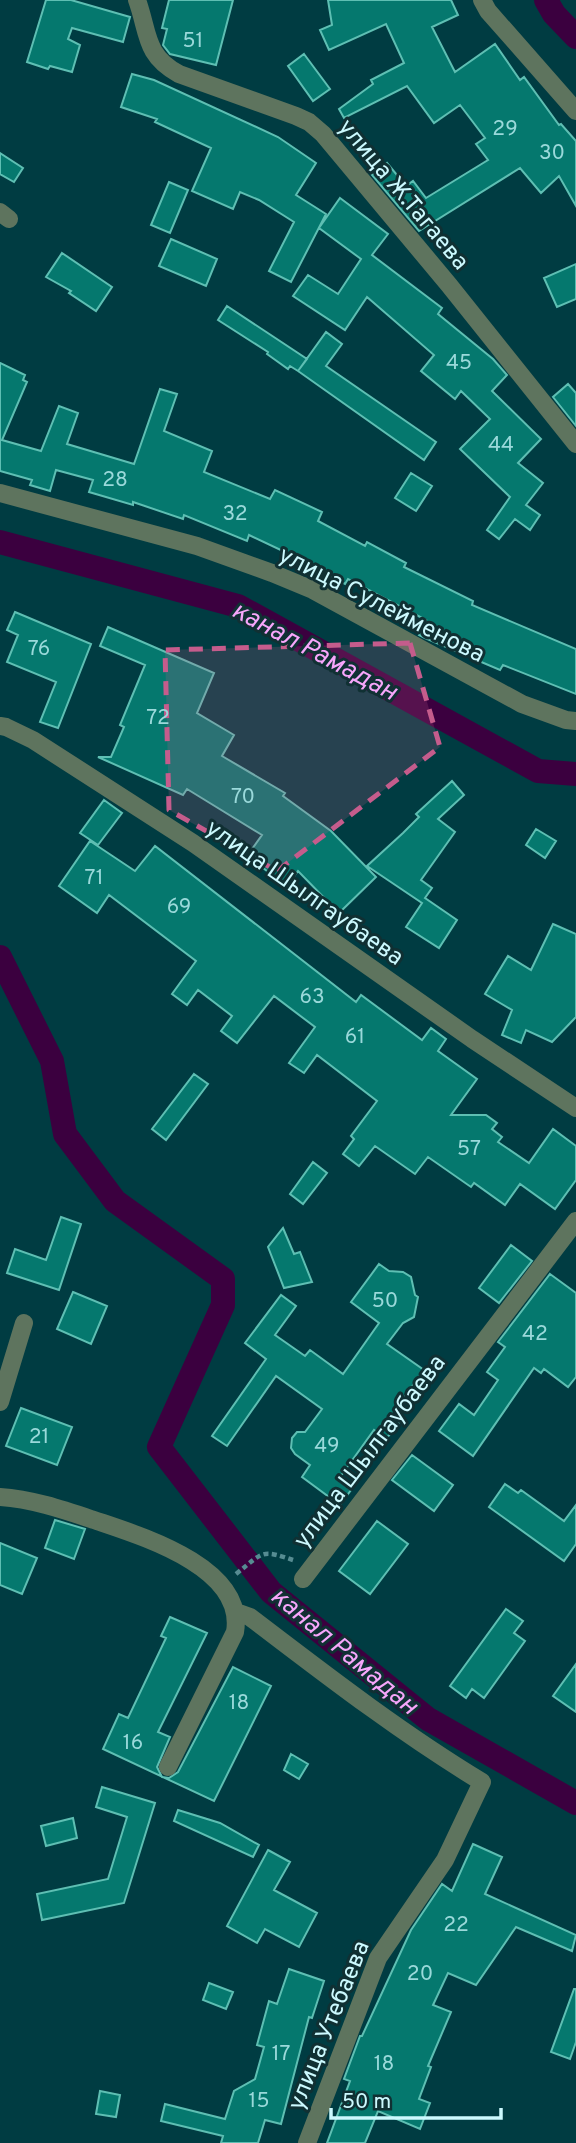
<svg xmlns="http://www.w3.org/2000/svg" width="576" height="2143" font-family="Overpass,sans-serif">
<style>
.lines{fill:none;stroke-linecap:round;stroke-linejoin:round}
.canal{stroke:#3b003f;stroke-width:24}
.building{fill:#05786e;stroke:#5ebfb3;stroke-width:2}
.path{stroke:#568c92;stroke-width:4.5;stroke-dasharray:5 3.5;stroke-linecap:butt}
.minor{stroke:#5e745e;stroke-width:18}
.marked{fill:#c55c8c;fill-opacity:0.2;stroke:#c55c8c;stroke-width:5;stroke-dasharray:14 9;stroke-linejoin:round}
.labels{text-anchor:middle;stroke-width:6;stroke-linejoin:round;paint-order:stroke}
.number-label{font-size:21px;fill:#9ad9da}
.street-label{font-size:24px;fill:#ccf9fe;stroke:#103033}
.water-label{font-size:26px;font-style:italic;fill:#f7a6fb;stroke:#103033}
</style>
<rect width="100%" height="100%" fill="#003c42"/>
<g class="lines">
<path class="canal" d="M546 0 554 14 576 37
M0 542 238 606 538 771 576 774
M0 957 52 1061 65 1134 115 1201 223 1279V1305L159 1447 271 1592 428 1719 576 1803"/>
</g>
<path class="building" d="M46 0H71L130 17 123 42 72 28 68 39 80 45 72 72 50 66 48 69 27 62Z
M169 0H233L216 65 170 54 163 45 167 29 162 28Z
M328 0H451L458 15 432 27 455 72 495 44 520 80 524 77 559 125 561 124 576 141V206L559 176 541 193 520 168 419 231 372 175 387 163 406 186 413 181 426 198 488 160 476 144 485 138 460 105 434 123 407 86 344 118 339 109 373 84 371 80 404 63 386 24 329 50 320 30 332 25Z
M304 54 330 89 313 101 288 66Z
M132 74 154 80 278 137 316 163 296 195 326 214 291 282 269 271 294 222 259 200 240 192 233 209 192 191 211 148 155 122 157 119 121 107Z
M0 153 23 168 14 182 0 174Z
M169 182 188 190 170 233 151 225Z
M340 198 388 234 372 255 442 308 438 314 493 359 507 375 492 391 541 439 518 463 543 483 526 505 540 515 530 530 515 519 499 539 487 530 510 497 460 449 490 419 461 391 455 399 421 371 434 355 367 297 345 330 293 296 308 275 338 294 361 259 319 228Z
M171 239 217 259 206 286 159 266Z
M62 253 112 287 96 311 69 293 71 291 46 277Z
M576 264V299L557 307 544 278Z
M227 306 307 359 298 371 326 332 342 344 326 366 436 442 424 460 298 371 290 366 288 369 267 354 268 352 218 320Z
M0 363 25 375 23 380 27 382 2 440 41 451 59 406 78 413 67 444 134 464 160 389 177 394 164 431 212 451 204 472 270 499 275 490 322 512 318 521 365 546 367 542 406 563 404 567 473 601 472 605 576 649V694L503 665 500 670 425 638 419 635 426 620 348 579 345 584 304 563V561L249 535 247 541 184 515 183 519 133 502V505L89 492 93 480 56 470 50 491 30 485 32 480 0 471Z
M568 384 576 393V426L553 397Z
M411 473 432 486 416 511 395 498Z
M15 612 91 644 58 728 40 722 56 682 7 662 18 635 7 630Z
M108 627 214 673 197 713 234 735 222 756 285 793 283 796 331 831 376 877 339 913 298 871 287 886 247 856 262 835 187 789 183 795 98 757H111L124 727 120 725 145 665 100 646Z
M452 781 464 795 438 819 455 832 421 880 432 888 425 898 457 920 439 948 406 927 422 903 367 866 403 833 419 817 416 814Z
M104 800 122 813 98 845 80 833Z
M536 829 556 841 545 858 526 845Z
M90 841 135 871 155 846 356 1002 361 995 422 1040 431 1028 446 1039 438 1051 477 1079 451 1115H486L497 1123 492 1129 502 1137 498 1142 529 1163 553 1129 576 1146V1180L555 1209 520 1184 505 1205 474 1183 471 1187 428 1157 415 1174 375 1146 359 1166 343 1154 354 1139 351 1136 377 1101 317 1055 304 1073 289 1063 315 1027 274 996 237 1043 221 1031 232 1016 198 990 187 1005 172 994 196 961 109 895 97 913 59 886Z
M553 924 576 934V1017L552 1042 526 1030 521 1043 502 1035 512 1010 485 994 508 956 531 970Z
M194 1074 208 1084 166 1140 152 1129Z
M313 1162 327 1173 303 1204 290 1194Z
M61 1217 81 1224 59 1290 7 1273 15 1249 46 1260Z
M283 1228 294 1254 300 1252 312 1282 284 1288 268 1247Z
M511 1245 532 1261 499 1303 479 1288Z
M379 1264 389 1271 403 1272 411 1277 415 1295 418 1297 414 1317 403 1323 387 1344 424 1370 394 1411 403 1418 386 1439 374 1430 338 1480 351 1490 340 1505 302 1477 310 1465 295 1454 291 1448 292 1438 297 1432H305L322 1409 276 1376 227 1446 212 1436 266 1359 245 1343 281 1295 296 1306 275 1335 305 1356 310 1350 343 1374 379 1323 351 1302Z
M550 1274 576 1293V1377L568 1387 544 1369 541 1373 534 1368 473 1456 439 1431 459 1404 474 1415 498 1380 487 1372 505 1347 498 1342Z
M73 1292 107 1306 91 1344 57 1329Z
M21 1408 72 1427 57 1465 6 1446Z
M412 1455 453 1485 434 1511 392 1480Z
M505 1484 518 1493 521 1490 564 1521 576 1505V1544L564 1561 489 1507Z
M55 1520 85 1529 74 1559 45 1548Z
M377 1521 408 1544 370 1594 339 1571Z
M0 1543 37 1558 22 1594 0 1585Z
M506 1609 523 1621 514 1633 525 1641 484 1698 472 1689 466 1698 450 1686Z
M170 1617 207 1633 158 1732 170 1737 157 1767 162 1777 169 1778 178 1772 233 1667 271 1686 214 1801 103 1749 119 1714 128 1718 166 1638 161 1636Z
M576 1664V1712L553 1696Z
M291 1754 308 1764 299 1779 284 1770Z
M102 1787 155 1803 124 1903 42 1920 37 1894 108 1879 127 1817 96 1807Z
M178 1810 220 1823 259 1845 253 1857 174 1821Z
M73 1818 77 1838 46 1846 41 1826Z
M473 1844 502 1857 485 1894 576 1935 572 1951 516 1927 476 1985 448 1973 433 2005 451 2012 428 2066 431 2067 419 2099 430 2103 420 2129 378 2111 365 2143H327L350 2081 344 2079 360 2036H362L411 1930 442 1884 452 1891Z
M268 1850 290 1862 274 1890 317 1913 299 1947 265 1929 257 1943 227 1926Z
M289 1969 324 1981 312 2018 309 2017 281 2124 265 2120 258 2143H221L223 2136 161 2121 165 2104 225 2119 234 2091 255 2079 264 2047 257 2045 269 2001 277 2004Z
M209 1983 233 1992 226 2009 203 2000Z
M574 1989H576V2042L570 2059 551 2052Z
M100 2091 120 2095 116 2117 96 2114Z"/>
<g class="lines">
<path class="path" d="M236 1574C265 1551 260 1549 296 1561"/>
<path class="minor" d="M137 0C149 33 144 55 179 74L296 116 309 122 323 134 449 285 576 444
M482 0 488 11 576 111
M0 212 9 219
M0 493 197 546 272 573 313 590 522 704 566 720 576 721
M0 726 6 727 33 740 193 843 472 1039 576 1108
M0 1402 24 1323
M0 1497C32 1499 64 1510 94 1520 141 1536 246 1567 235 1632L168 1767
M303 1579 576 1221
M236 1612 250 1617C326 1675 401 1733 482 1782L445 1860 378 1958 307 2143"/>
</g>
<path class="marked" d="M410 643 440 747 277 871 169 810 165 650Z"/>
<g class="labels">
<g class="number-label">
<text x="193" y="47">51</text>
<text x="505" y="135">29</text>
<text x="552" y="159">30</text>
<text x="459" y="369">45</text>
<text x="501" y="451">44</text>
<text x="115" y="486">28</text>
<text x="235" y="520">32</text>
<text x="39" y="655">76</text>
<text x="158" y="724">72</text>
<text x="243" y="803">70</text>
<text x="94" y="884">71</text>
<text x="179" y="913">69</text>
<text x="312" y="1003">63</text>
<text x="355" y="1043">61</text>
<text x="469" y="1155">57</text>
<text x="385" y="1307">50</text>
<text x="535" y="1340">42</text>
<text x="39" y="1443">21</text>
<text x="327" y="1452">49</text>
<text x="239" y="1709">18</text>
<text x="133" y="1749">16</text>
<text x="456" y="1931">22</text>
<text x="420" y="1980">20</text>
<text x="281" y="2060">17</text>
<text x="384" y="2070">18</text>
<text x="259" y="2107">15</text>
</g>
<g class="street-label">
<text transform="translate(404 194) rotate(50)" y="8">улица Ж.Тагаева</text>
<text transform="translate(382 604) rotate(27)" y="8">улица Сулейменова</text>
<text transform="translate(305 892) rotate(35)" y="8">улица Шылгаубаева</text>
<text transform="translate(369 1451) rotate(-53)" y="8">улица Шылгаубаева</text>
<text transform="translate(328 2025) rotate(-68)" y="8">улица Утебаева</text>
</g>
<g class="water-label">
<text transform="translate(315 650) rotate(28)" y="9">канал Рамадан</text>
<text transform="translate(345 1650) rotate(40)" y="9">канал Рамадан</text>
</g>
</g>
<path d="M331 2108v10h170v-10" fill="none" stroke="#ccf9fe" stroke-width="3.5"/>
<text x="342" y="2108" font-size="21" fill="#ccf9fe" stroke="#103033" stroke-width="5" paint-order="stroke">50 m</text>
</svg>
